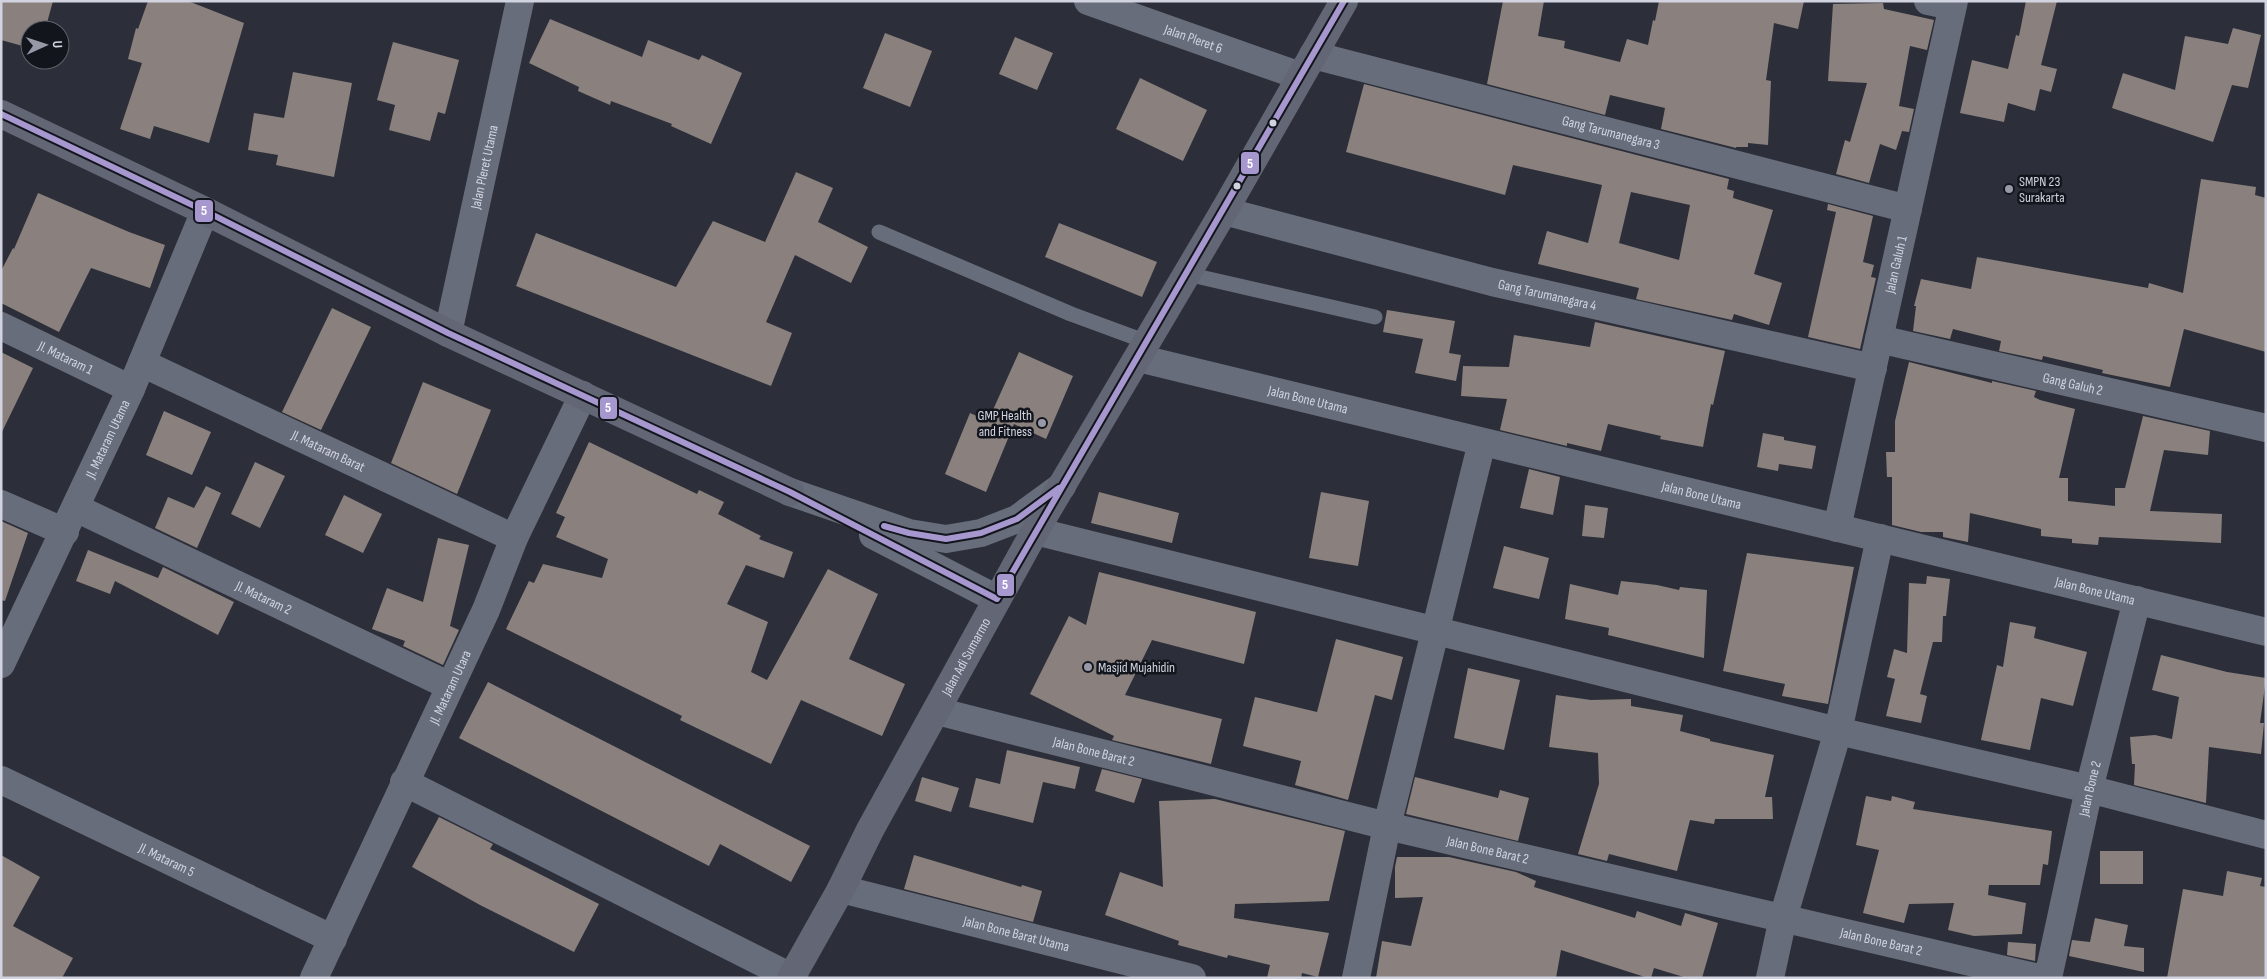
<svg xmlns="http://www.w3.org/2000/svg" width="2267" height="979" font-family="'Sofia Sans Condensed',sans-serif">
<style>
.building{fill:#8a807d;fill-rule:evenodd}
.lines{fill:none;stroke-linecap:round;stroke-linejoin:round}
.service{stroke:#686d7b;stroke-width:15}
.minor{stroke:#686d7b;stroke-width:28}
.tertiary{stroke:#686d7b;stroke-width:28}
.secondary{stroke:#626675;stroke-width:28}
.bus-1-casing{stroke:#13151d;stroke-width:10}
.bus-1{stroke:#a697cf;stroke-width:6}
.bus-dot{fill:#d1d4e0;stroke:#13151d;stroke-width:2}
.poi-dot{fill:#979aa6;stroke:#13151d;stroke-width:2}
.labels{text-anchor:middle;stroke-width:5;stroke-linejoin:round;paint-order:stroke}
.street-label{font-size:14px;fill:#d1d4e0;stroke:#13151d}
.poi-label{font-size:14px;fill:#d1d4e0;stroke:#13151d;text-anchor:start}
.line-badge{stroke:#13151d;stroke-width:2}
.badge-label{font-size:14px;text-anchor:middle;font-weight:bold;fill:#fff}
</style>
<rect width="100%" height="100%" fill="#2c2f39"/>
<path class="building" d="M1 1H53L45 30H30V48L1 40Z
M148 1H188L244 23 209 143 154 126 150 139 120 129 142 63 128 59 136 28 138 29Z
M1503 1H1544L1538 36 1565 41 1564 48 1620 62 1627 39 1648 45 1653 20 1655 21 1659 1H1804L1798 29 1774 23 1766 80 1771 81 1768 145 1748 143V147H1736V148L1661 129 1665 108 1610 95 1605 115 1487 84Z
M2026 1H2057L2041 65 2057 69 2051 92 2040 89 2035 111 2008 103 2004 122 1960 113 1972 60 2008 69 2016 35 2019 36Z
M1883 3 1884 9 1934 20 1927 50 1910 46 1899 106 1914 109 1909 132 1902 131 1896 150 1880 144 1869 183 1836 174 1845 140 1850 142 1867 83 1828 81 1833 4Z
M550 19 642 57 648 40 699 60 702 55 742 73 711 144 671 126 672 124 611 101 610 105 578 91 579 87 529 63Z
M2233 28 2261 35 2248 88 2232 85 2213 142 2112 108 2123 73 2175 90 2185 36 2228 44Z
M885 33 932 51 910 107 863 88Z
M1015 37 1053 53 1037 90 999 74Z
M393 42 459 60 445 114 438 112 430 141 389 130 395 105 377 100Z
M293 72 352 83 334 177 276 165 278 155 248 150 254 113 284 118Z
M1140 78 1207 110 1183 161 1116 129Z
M1364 84 1729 179 1727 189 1734 191 1733 198 1773 210 1754 274 1782 283 1769 325 1734 314 1732 320 1636 299 1639 288 1538 264 1547 231 1588 243 1602 185 1513 165 1505 195 1346 152ZM1631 192 1690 205 1679 260 1619 243Z
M796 172 833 188 818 222 868 247 851 283 795 255 766 322 792 333 771 386 516 286 536 233 676 287 713 221 765 242Z
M2201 179 2256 187 2255 195 2266 198V352L2184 329 2170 387 2102 373 2103 370 2043 356 2042 360 1999 351 2001 341 1953 329 1950 339 1913 331 1916 306H1914L1921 279 1971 289 1977 257 2148 288 2149 283 2183 293Z
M38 193 129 232 165 245 150 288 91 268 59 332 1 303V271L13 248 14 249Z
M1828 204 1873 216 1863 262 1874 265 1871 277 1876 278 1860 349 1808 337 1836 212 1827 210Z
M1059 223 1157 262 1142 297 1045 257Z
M332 308 371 327 321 430 282 412Z
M1387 310 1455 321 1449 353 1461 355 1456 381 1415 373 1423 339 1383 332Z
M1595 322 1725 351 1713 405 1711 404 1703 447 1660 439 1661 436 1608 424 1601 451 1567 443V446L1500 430 1507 399 1461 396 1463 366 1509 367 1514 335 1590 347Z
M1 352 33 368 1 434Z
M1019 352 1073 376 1046 439 1014 424 986 492 945 474 970 413 988 421Z
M1909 362 1992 383V381L2036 391 2034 397 2040 400 2075 409 2059 478H2068V501L2115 506V488H2125L2143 416 2210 431 2208 455 2164 450 2150 511 2222 514 2221 543 2099 537 2098 545 2072 543V539L2041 536V529L1970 513 1968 542 1943 537V532H1921L1892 525V477H1887L1886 452H1895V421Z
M423 382 491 410 457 494 391 463Z
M164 411 211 432 192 475 146 455Z
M1763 433 1784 437V440L1816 446 1812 469 1779 464 1778 471 1757 467Z
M589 442 697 494 699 490 724 502 718 514 761 536 759 539 793 552 784 578 746 565 727 604 768 622 751 672 767 680 828 569 878 594 849 659 905 684 882 736 801 700 771 764 680 720 682 716 506 629 529 581 534 583 543 564 602 578 608 559 556 537 565 517 556 513Z
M255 462 285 476 260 528 231 514Z
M1529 469 1560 477 1553 515 1520 508Z
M206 486 221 493 197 548 155 528 168 497 194 508Z
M1099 492 1179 513 1172 543 1091 523Z
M1321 492 1369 501 1358 566 1309 558Z
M344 495 382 514 363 553 325 535Z
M1585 505 1608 508 1604 538 1582 536Z
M1 521 28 533 5 601 1 600Z
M438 538 469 545 450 626 459 630 443 665 403 646 405 641 372 629 387 588 423 602Z
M1504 546 1549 558 1539 599 1493 588Z
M88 550 158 578 163 567 234 602 218 635 115 581 110 594 76 581Z
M1747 553 1854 567 1828 704 1782 696 1785 684 1723 671Z
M1099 572 1256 612 1244 664 1152 640 1125 695 1222 719 1211 764 1112 740 1114 736 1030 694 1069 616 1086 625Z
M1927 576 1950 579 1946 616H1943L1942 642H1933L1920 694 1927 696 1921 723 1886 716 1895 679 1887 677 1894 649 1907 653 1909 583 1926 584Z
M1621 581 1657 585 1679 590 1680 587 1707 590 1704 658 1608 635 1609 628 1565 619 1570 584 1618 595Z
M2010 622 2036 627 2034 638 2087 652 2073 706 2041 698 2030 750 1981 740 1997 665 2003 667Z
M1336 639 1403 657 1392 700 1375 695 1348 800 1295 785 1301 761 1243 746 1255 697 1317 712Z
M2161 655 2227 672 2266 678 2260 723H2264L2261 754 2209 747 2206 803 2134 785 2135 764H2132L2130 737 2155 735 2172 739 2179 697 2152 690Z
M1468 668 1520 680 1504 750 1454 738Z
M488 682 810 846 791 882 720 844 709 866 459 738Z
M1556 695 1591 700 1631 699V706L1683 715 1680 731 1710 739V741L1774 755 1765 797H1772L1773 819H1715L1714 824 1690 820 1677 871 1609 854 1607 861 1578 854 1599 784 1598 753 1549 747Z
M1007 750 1080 767 1075 789 1043 782 1033 823 969 807 976 778 1000 784Z
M1102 769 1142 779 1134 803 1095 791Z
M922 777 959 788 951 812 915 801Z
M1415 777 1498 798 1500 790 1529 798 1518 841 1406 814Z
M1866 796 1891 801 1892 796 1915 802 1913 809 2052 831 2048 865 2043 864 2040 885H1989L1988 895 2026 903 2022 934 1974 936 1948 930 1954 903 1909 904 1904 923 1863 913 1879 850 1856 845Z
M1215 799 1345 831 1329 901 1235 904 1234 918 1329 933 1318 977 1302 973 1301 978H1267L1270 965 1228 955 1227 958 1178 945 1179 941 1105 915 1120 872 1163 887 1159 801Z
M439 817 493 844 490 849 599 904 574 952 480 905 412 867Z
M2100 851H2143V884H2100Z
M1 855 40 877 13 926 73 958 62 978H1Z
M914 855 1021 887 1022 885 1042 891 1033 922 904 889Z
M1397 857H1449L1516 872 1536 881 1534 887 1635 918 1637 911 1681 926 1685 913 1718 923 1702 978H1687L1654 968 1651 978H1648L1561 950 1556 978H1376L1382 941 1411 946 1423 897 1395 898V867Z
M2227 871 2262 878 2260 886 2266 887V978H2167L2183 889 2223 896Z
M2095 918 2128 925 2124 946 2144 948V972L2069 956 2072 940 2090 942Z
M2008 942 2036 944 2035 961 2007 955Z"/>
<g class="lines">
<path class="service" d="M879 232 1071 314 1147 342
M1187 274 1375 317"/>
<g class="minor">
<path id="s1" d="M1088 1 1300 76"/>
<path d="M1928 1 1952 6"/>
<path id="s2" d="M1313 55 1908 209"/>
<path id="s3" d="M1224 211 1492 282 1873 368"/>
<path id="s4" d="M1 326 131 389"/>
<path id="s5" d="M1879 339 2266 428"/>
<path id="s6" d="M1138 358 2266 632"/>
<path id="s7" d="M142 363 514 538"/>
<path d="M1 504 65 532"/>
<path id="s8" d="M76 508 450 686"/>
<path id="s9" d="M1837 528 1954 1"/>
<path d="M1035 531 1838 731 2089 789 2266 835"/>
<path id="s10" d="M1 664 131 389 205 211"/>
<path id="s11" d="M937 711 1387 826 2039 978"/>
<path id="s12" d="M1 780 333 939"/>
<path d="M404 782 791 977"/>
<path id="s13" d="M841 889 1192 978"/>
<path id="s14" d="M314 978 486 610 514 538 583 395"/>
<path d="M1356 978 1387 826 1482 442"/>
<path d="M1770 978 1783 918 1838 731 1880 538"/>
<path id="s15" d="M2048 978 2089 789 2137 600"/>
</g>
<g class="tertiary">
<path id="s16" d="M448 333 520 1"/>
<path d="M790 492 909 533 946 539 981 533 1017 519 1062 486"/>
<path d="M873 535 997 599"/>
</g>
<g class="secondary">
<path d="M1 114 205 211 448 333 790 492"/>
<path id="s17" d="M791 978 841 889 870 830 1035 531 1224 211 1344 1"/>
</g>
<g class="bus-1-casing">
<path id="bus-1" d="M1 114 205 211 448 333 790 492 997 599 1344 1
M884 526 909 533 946 539 981 533 1017 519 1059 488"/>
</g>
<use href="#bus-1" class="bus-1"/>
</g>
<g class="bus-dot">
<circle cx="1273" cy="123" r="4.5"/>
<circle cx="1237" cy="186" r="4.5"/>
</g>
<g class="poi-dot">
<circle cx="2009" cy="189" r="5"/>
<circle cx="1042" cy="423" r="5"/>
<circle cx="1088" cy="667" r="5"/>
</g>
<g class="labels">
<g class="street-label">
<text dy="5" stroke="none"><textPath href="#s1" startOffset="112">Jalan Pleret 6</textPath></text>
<text dy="5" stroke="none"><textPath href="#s2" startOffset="308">Gang Tarumanegara 3</textPath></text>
<text dy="5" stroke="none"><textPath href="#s16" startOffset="170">Jalan Pleret Utama</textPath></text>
<text dy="5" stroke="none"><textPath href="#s9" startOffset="270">Jalan Galuh 1</textPath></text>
<text dy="5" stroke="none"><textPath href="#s3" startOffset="334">Gang Tarumanegara 4</textPath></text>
<text dy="5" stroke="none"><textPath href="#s4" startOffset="72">Jl. Mataram 1</textPath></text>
<text dy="5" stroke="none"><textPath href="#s5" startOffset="199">Gang Galuh 2</textPath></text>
<text dy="5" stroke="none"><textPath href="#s6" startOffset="175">Jalan Bone Utama</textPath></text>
<text dy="5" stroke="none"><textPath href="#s10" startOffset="249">Jl. Mataram Utama</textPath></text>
<text dy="5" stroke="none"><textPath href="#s7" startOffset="206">Jl. Mataram Barat</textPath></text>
<text dy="5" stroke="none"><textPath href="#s6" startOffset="580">Jalan Bone Utama</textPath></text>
<text dy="5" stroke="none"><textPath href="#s6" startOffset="985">Jalan Bone Utama</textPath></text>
<text dy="5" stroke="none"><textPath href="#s8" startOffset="208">Jl. Mataram 2</textPath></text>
<text dy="5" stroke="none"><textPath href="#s17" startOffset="366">Jalan Adi Sumarmo</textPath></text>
<text dy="5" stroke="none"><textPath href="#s14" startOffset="321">Jl. Mataram Utara</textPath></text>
<text dy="5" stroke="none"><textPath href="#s11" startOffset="162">Jalan Bone Barat 2</textPath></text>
<text dy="5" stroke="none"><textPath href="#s15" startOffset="194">Jalan Bone 2</textPath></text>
<text dy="5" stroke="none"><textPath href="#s11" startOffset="568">Jalan Bone Barat 2</textPath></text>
<text dy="5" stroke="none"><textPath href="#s12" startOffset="184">Jl. Mataram 5</textPath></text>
<text dy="5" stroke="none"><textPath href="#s13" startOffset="181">Jalan Bone Barat Utama</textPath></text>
<text dy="5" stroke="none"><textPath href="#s11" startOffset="972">Jalan Bone Barat 2</textPath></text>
</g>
<g class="poi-label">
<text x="2019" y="186">SMPN 23<tspan x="2019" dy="16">Surakarta</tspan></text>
<text x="1032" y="420" text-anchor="end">GMP Health<tspan x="1032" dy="16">and Fitness</tspan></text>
<text x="1098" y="672">Masjid Mujahidin</text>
</g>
</g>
<g class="line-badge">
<rect x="1240" y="151" width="20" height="24" rx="5" fill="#a697cf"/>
<rect x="194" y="199" width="20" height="24" rx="5" fill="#a697cf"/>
<rect x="599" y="396" width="19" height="24" rx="5" fill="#a697cf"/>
<rect x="996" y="573" width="19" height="24" rx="5" fill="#a697cf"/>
</g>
<g class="badge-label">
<text x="1250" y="168">5</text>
<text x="204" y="215">5</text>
<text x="608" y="412">5</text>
<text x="1005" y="589">5</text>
</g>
<rect width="2267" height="979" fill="none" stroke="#d1d4e0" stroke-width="5"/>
<g transform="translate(45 45) rotate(87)"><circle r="24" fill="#13151d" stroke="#5f616b"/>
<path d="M0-4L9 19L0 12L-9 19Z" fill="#979aa6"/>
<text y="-8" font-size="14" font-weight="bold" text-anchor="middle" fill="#d1d4e0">U</text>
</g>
</svg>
